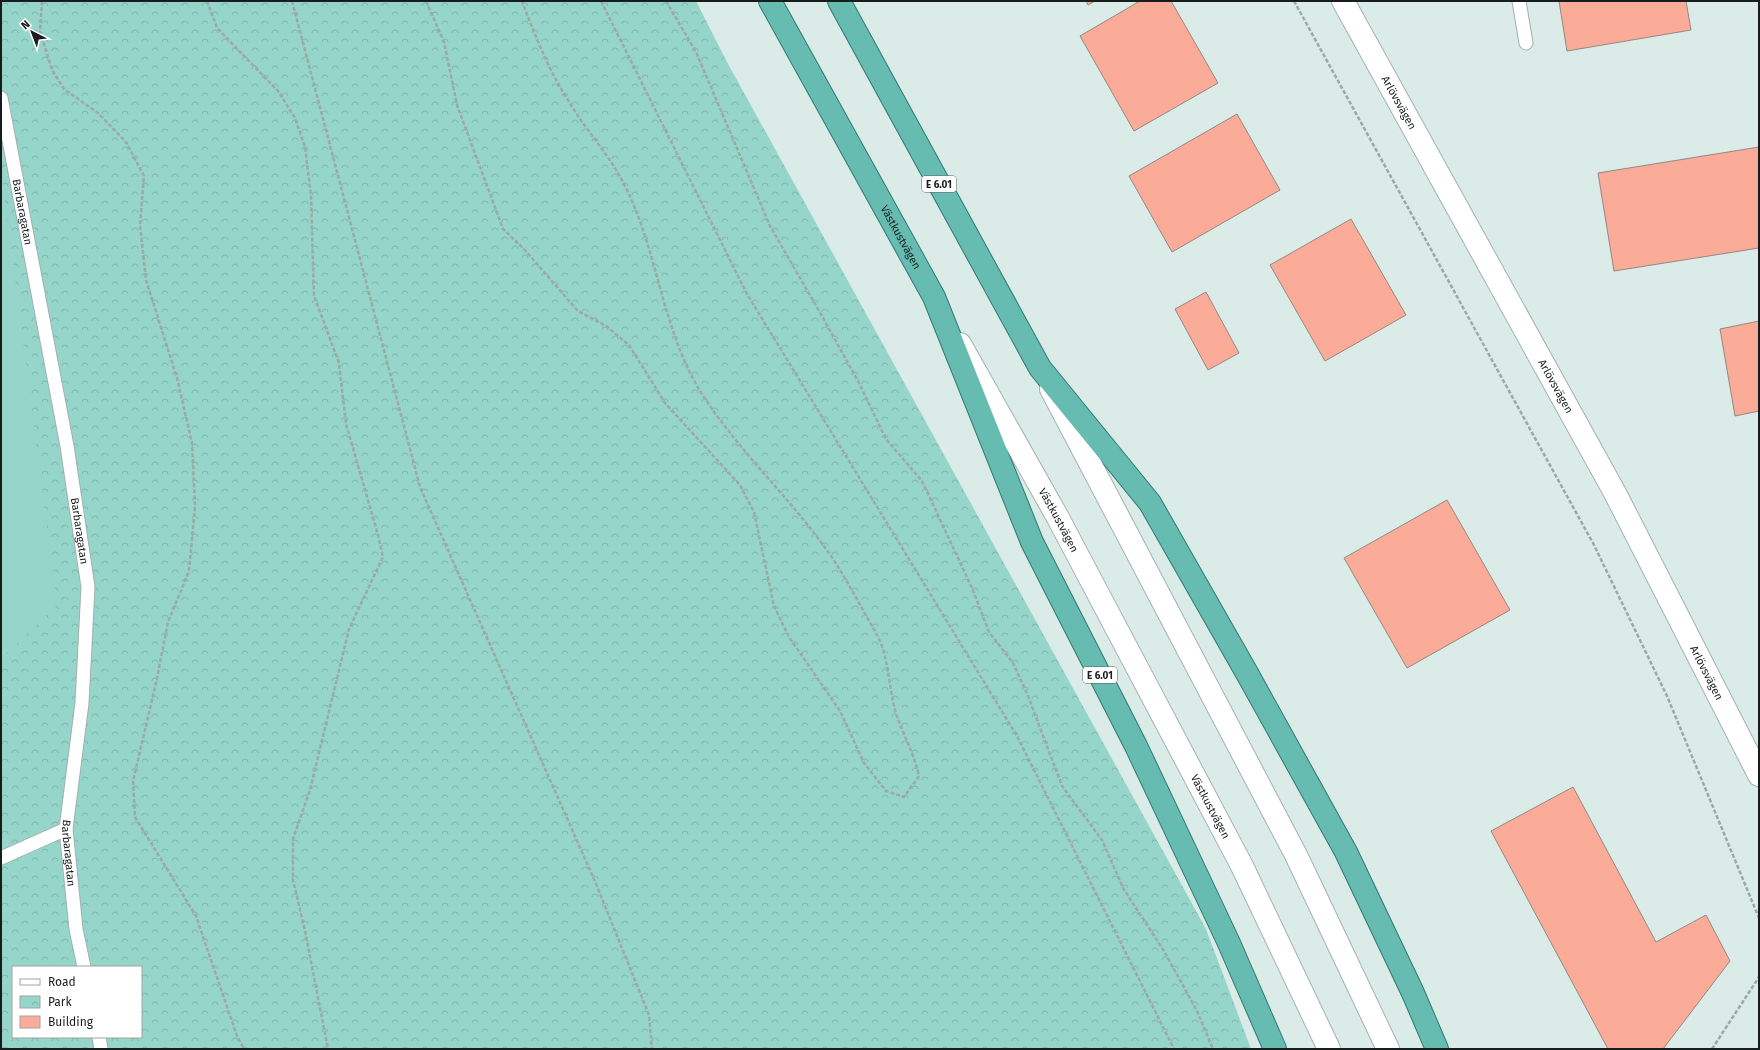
<svg xmlns="http://www.w3.org/2000/svg" width="1760" height="1050" font-family="'Fira Sans',sans-serif">
<style>
.park{fill:url(#park-crowns);fill-rule:evenodd}
.pitch{fill:#96d5ca}
.building{fill:#fbac99;stroke:#948783}
.lines{fill:none;stroke-linecap:round;stroke-linejoin:round}
.service-casing{stroke:#a2b2af;stroke-width:15}
.minor-casing{stroke:#a2b2af;stroke-width:24}
.secondary-casing{stroke:#a2b2af;stroke-width:24}
.trunk-casing{stroke:#317970;stroke-width:24}
.path{stroke:#9ca9a6;stroke-width:2.5;stroke-dasharray:4 2;stroke-linecap:butt}
.service{stroke:#fff;stroke-width:13}
.minor{stroke:#fff;stroke-width:22}
.secondary{stroke:#fff;stroke-width:22}
.trunk{stroke:#66bcb0;stroke-width:22}
.labels{text-anchor:middle;stroke-width:3;stroke-linejoin:round;paint-order:stroke}
.shield{fill:#fff;stroke:#5d6160;stroke-width:1}
.shield-label{font-size:10px;font-weight:bold;fill:#171d1c}
.street-label{font-size:11px;fill:#171d1c;stroke:#fff}
</style>
<defs>
<pattern id="park-crowns" width="20" height="18" patternUnits="userSpaceOnUse"><rect width="20" height="18" fill="#96d5ca"/><path d="M2 6a3 3 0 1 1 6 0M12 15a3 3 0 1 1 6 0" fill="none" stroke="#81b6ad"/></pattern>
</defs>
<rect width="100%" height="100%" fill="#dbebe8"/>
<path class="park" d="M1 1H696L727 62 1206 929 1251 1049H1ZM13 967H141V1037H13Z"/>
<path class="pitch" d="M1 170 57 605 1 659Z"/>
<path class="building" d="M1086 1H1095L1088 5Z
M1140 1H1171L1218 83 1134 131 1080 36Z
M1559 1H1686L1691 30 1567 51Z
M1237 114 1280 190 1172 252 1129 176Z
M1759 147V248L1614 271 1598 173Z
M1351 219 1406 315 1325 361 1270 265Z
M1206 292 1239 353 1208 370 1175 309Z
M1759 321V411L1735 416 1720 329Z
M1447 500 1510 610 1407 668 1344 558Z
M1573 787 1656 942 1706 915 1730 961 1663 1049H1608L1491 831Z"/>
<g class="lines">
<g class="service-casing">
<g id="service">
<path d="M1519 1 1526 43"/>
<path id="s1" d="M1 98 67 446 88 587 82 703 66 829 76 929 84 967"/>
<path d="M1 858 66 829"/>
<path d="M99 1037 101 1049"/>
</g>
</g>
<g class="minor-casing">
<g id="minor">
<path id="s2" d="M1343 1 1615 493 1759 775"/>
</g>
</g>
<g class="secondary-casing">
<g id="secondary">
<path id="s3" d="M960 344 1057 516 1242 866 1329 1049"/>
<path d="M1051 389 1296 855 1388 1049"/>
</g>
</g>
<g class="trunk-casing">
<g id="trunk">
<path id="s4" d="M770 1 934 297 1032 542 1136 746 1228 941 1275 1049"/>
<path d="M839 1 1040 368 1150 503 1248 675 1346 852 1413 993 1437 1049"/>
</g>
</g>
<path class="path" d="M42 1 40 31 52 70 64 89 98 113 126 142 144 176 140 225 146 280 177 378 192 443 195 507 189 571 168 622 156 683 133 781 135 817 196 916 237 1036 244 1049
M207 1 217 28 278 91 295 118 305 147 311 195 314 296 339 363 346 424 378 535 383 557 349 629 310 790 293 839V880L305 931 328 1049
M292 1 420 487 594 879 649 1015 652 1049
M426 1 444 42 457 105 503 229 524 249 578 311 606 326 629 345 665 403 740 485 754 512 774 606 789 637 840 711 864 763 886 791 904 797 919 776C914 753 902 733 895 710 889 687 889 663 880 641 875 630 868 620 863 610 851 589 840 568 826 549 788 496 740 452 704 397 662 334 659 253 625 186 611 157 588 133 571 105 550 73 535 36 522 1
M601 1 747 294 1017 736 1174 1049
M666 1 696 52 770 226 822 316 859 383 886 439 922 481 972 588 989 632 1013 663 1028 696 1062 786 1102 840 1123 888 1164 951 1197 1011 1213 1049
M1294 1 1594 545 1667 696 1759 918
M1712 1049 1759 977"/>
<use href="#service" class="service"/>
<use href="#minor" class="minor"/>
<use href="#secondary" class="secondary"/>
<use href="#trunk" class="trunk"/>
</g>
<g class="labels">
<g class="shield">
<rect x="922" y="176" width="34" height="16" rx="3"/>
<rect x="1083" y="667" width="34" height="16" rx="3"/>
</g>
<g class="shield-label">
<text x="939" y="188">E 6.01</text>
<text x="1100" y="679">E 6.01</text>
</g>
<g class="street-label">
<text dy="4" stroke="none"><textPath href="#s2" startOffset="116">Arlövsvägen</textPath></text>
<text dy="4" stroke="none"><textPath href="#s1" startOffset="116">Barbaragatan</textPath></text>
<text dy="4" stroke="none"><textPath href="#s4" startOffset="270">Västkustvägen</textPath></text>
<text dy="4" stroke="none"><textPath href="#s2" startOffset="440">Arlövsvägen</textPath></text>
<text dy="4" stroke="none"><textPath href="#s3" startOffset="202">Västkustvägen</textPath></text>
<text dy="4" stroke="none"><textPath href="#s1" startOffset="440">Barbaragatan</textPath></text>
<text dy="4" stroke="none"><textPath href="#s2" startOffset="764">Arlövsvägen</textPath></text>
<text dy="4" stroke="none"><textPath href="#s3" startOffset="526">Västkustvägen</textPath></text>
<text dy="4" stroke="none"><textPath href="#s1" startOffset="764">Barbaragatan</textPath></text>
</g>
</g>
<rect width="1760" height="1050" fill="none" stroke="#171d1c" stroke-width="4"/>
<rect x="12" y="966" width="130" height="72" fill="#ffffff" stroke="#a2a5a4"/>
<rect x="20" y="979" width="20" height="6" fill="#ffffff" stroke="#a2a5a4"/>
<text x="48" y="986" font-size="12" fill="#171d1c">Road</text>
<rect x="20" y="996" width="20" height="12" fill="url(#park-crowns)" stroke="#a2a5a4"/>
<text x="48" y="1006" font-size="12" fill="#171d1c">Park</text>
<rect x="20" y="1016" width="20" height="12" fill="#fbac99" stroke="#a2a5a4"/>
<text x="48" y="1026" font-size="12" fill="#171d1c">Building</text>
<g transform="translate(32 32) rotate(318)" stroke="#ffffff" stroke-width="3" paint-order="stroke">
<path d="M0-3L7 15L0 10L-7 15Z" fill="#171d1c"/>
<text y="-6" font-size="11" font-weight="bold" text-anchor="middle" fill="#171d1c">N</text>
</g>
</svg>
